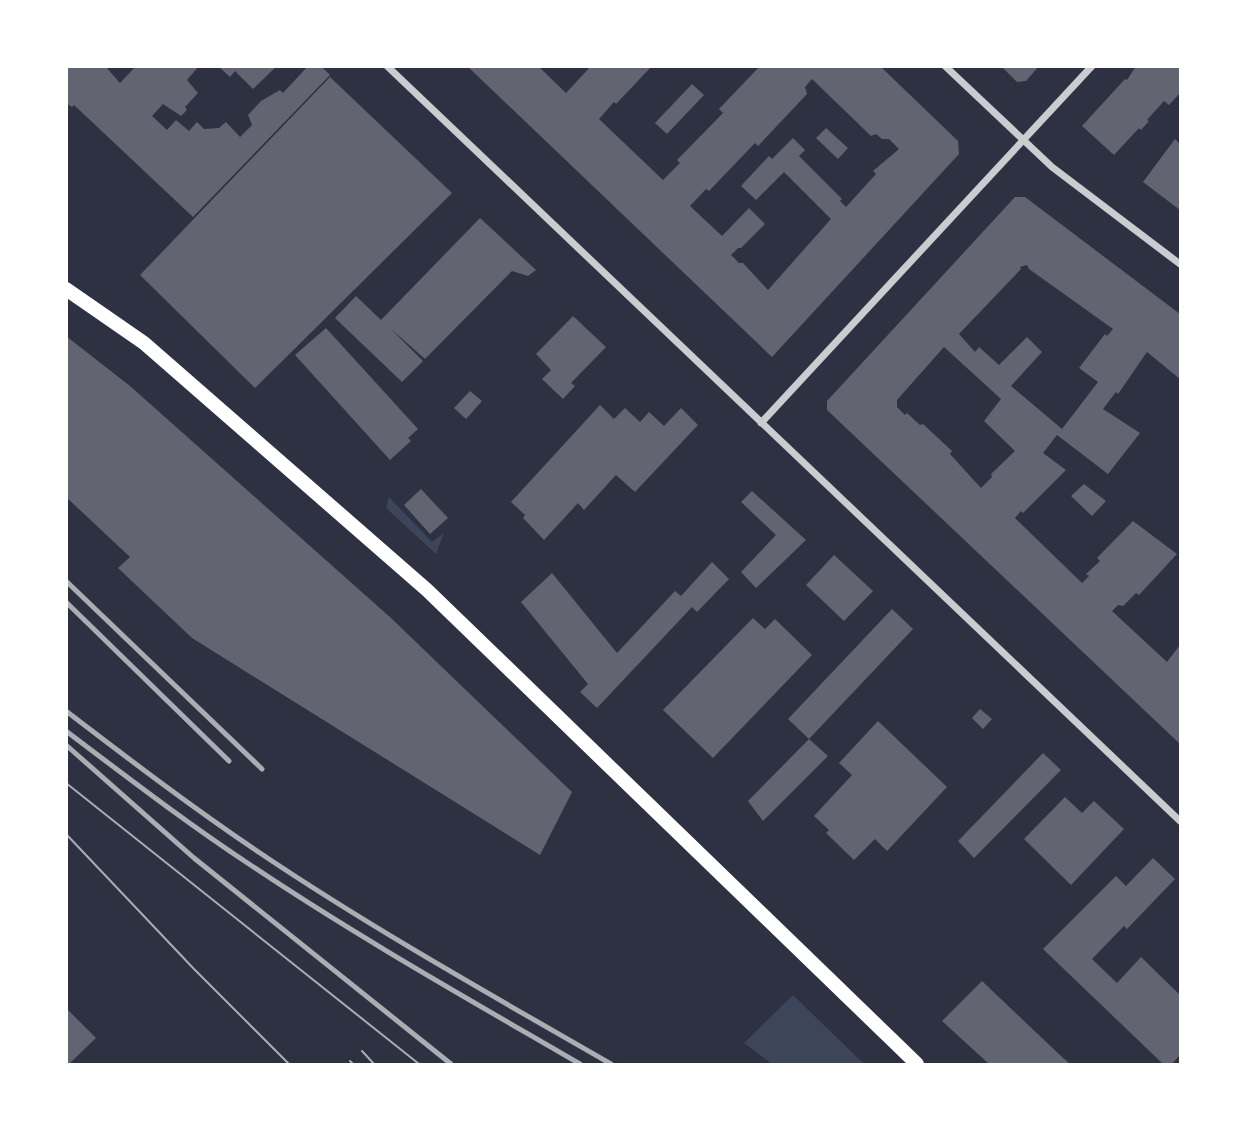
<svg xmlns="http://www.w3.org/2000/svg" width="1247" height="1131" font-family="Helvetica,sans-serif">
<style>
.green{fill:#3c4559}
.building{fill:#626471;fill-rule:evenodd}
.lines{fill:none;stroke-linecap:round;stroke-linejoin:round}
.minor{stroke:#caccd0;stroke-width:7}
.secondary{stroke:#fff;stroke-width:14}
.tram{stroke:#abadb3;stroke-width:2}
.rail{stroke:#abadb3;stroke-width:5}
</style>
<rect width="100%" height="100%" fill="#2d3142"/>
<path class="green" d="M389 497 432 542 444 533 436 554 386 508Z
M793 995 864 1064H772L744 1043Z"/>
<path class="building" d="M66 66H105L120 83 136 66H199L187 80 198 93 185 107 187 110 181 116 163 104 152 116 167 130 176 120 189 131 197 122 204 129 219 128 226 122 240 137 252 125 248 115 261 101 280 90 283 93 308 66H321L330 75 193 217 74 105 72 107 66 103Z
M218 66H277L253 89 235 71 230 77Z
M467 66H538L566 93 591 66H652L616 104 614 102 599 119 663 180 680 163 677 160 723 113 719 109 760 66H880L958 141 959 154 772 357ZM812 79 871 136 876 134 882 139H889L899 149 873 171 876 174 846 207 840 201 842 199 799 156 805 150 793 138 772 159 769 156 741 186 756 200 784 172 831 219 768 290 743 263H739L731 255 738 248H741L765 224 749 208 722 236 690 206 706 189 709 191 755 143 758 146 807 94 805 87Z
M1001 66H1039L1026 81 1017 82Z
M1136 66H1180V93L1169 105 1164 101 1147 120 1149 121 1141 130 1139 128 1114 155 1082 126 1125 79 1127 80Z
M330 77 452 193 255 388 140 275Z
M692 84 704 95 667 134 655 123Z
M826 128 848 148 838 159 816 138Z
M1175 139 1180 144V210L1143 182Z
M1015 197H1025L1180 314V379L1147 352 1118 394 1116 392 1103 409 1140 433 1108 474 1057 435 1043 453 1066 470 1023 513 1021 511 1015 518 1082 583 1089 576 1086 574 1100 561 1097 558 1133 521 1177 554 1139 595 1136 593 1123 606 1118 605 1112 611 1167 662 1180 645V744L827 410V401ZM1027 265 1029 269 1113 329 1107 336 1105 334 1079 368 1098 382 1062 429 1011 386 1042 352 1027 337 999 365 979 347 975 352 959 334 1021 269 1020 267ZM944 347 1001 399 984 421 1015 451 991 474 992 477 981 488 950 454 952 451 923 424 920 425 907 413 905 415 897 407V400Z
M480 218 536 270 528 276 512 271 425 359 390 328 423 361 402 382 335 318 356 296 381 320Z
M573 316 606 347 571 383 575 386 563 399 542 379 551 370 536 354Z
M326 328 418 429 408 438 411 441 390 460 295 355Z
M66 336 130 386 391 618 572 792 540 855 192 638 118 568 130 557 66 497Z
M470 391 482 401 466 419 454 408Z
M600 405 614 419 625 408 640 422 649 412 664 426 681 408 698 425 635 492 616 475 584 510 578 503 544 540 523 518 525 515 511 502Z
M1084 484 1106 501 1092 516 1071 496Z
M421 489 448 518 430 534 404 505Z
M752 491 806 540 756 588 741 572 776 535 741 502Z
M834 555 873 591 844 621 806 585Z
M712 562 729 579 697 612 692 607 597 708 580 692 588 684 521 602 552 573 617 653 675 591 681 596Z
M892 609 913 629 809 739 788 719Z
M753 618 765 629 775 619 812 655 713 758 663 710Z
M980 709 992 719 983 729 972 718Z
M878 721 947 787 887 851 875 839 854 860 826 833 829 830 814 816 852 775 839 763Z
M809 739 828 756 763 821 748 801Z
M1043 753 1061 770 974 858 958 841Z
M1065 797 1082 813 1094 801 1124 829 1071 885 1024 839Z
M1153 858 1175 879 1127 929 1124 926 1092 959 1117 983 1141 957 1180 995V1055L1172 1064H1163L1043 949 1116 876 1126 886Z
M982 981 1061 1056 1070 1064H989L942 1021Z
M66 1008 96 1038 69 1064H66Z"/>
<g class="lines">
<path class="minor" d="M387 66 1180 821
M945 66 1052 167 1180 264
M761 423 1092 66"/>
<path class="secondary" d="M66 289 144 343 427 590 917 1064"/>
<path class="tram" d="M66 783 419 1064
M66 834 194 969 289 1064
M362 1051 374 1064
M350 1061 353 1064"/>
<path class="rail" d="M66 581 262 769
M66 602 229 761
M66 711C130 760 193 808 260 853 373 929 493 996 611 1064
M66 731C127 777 188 824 252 866 358 937 470 1000 580 1064
M66 745 194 858 451 1064"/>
</g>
<rect width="1247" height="1131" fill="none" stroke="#ffffff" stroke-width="136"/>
</svg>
